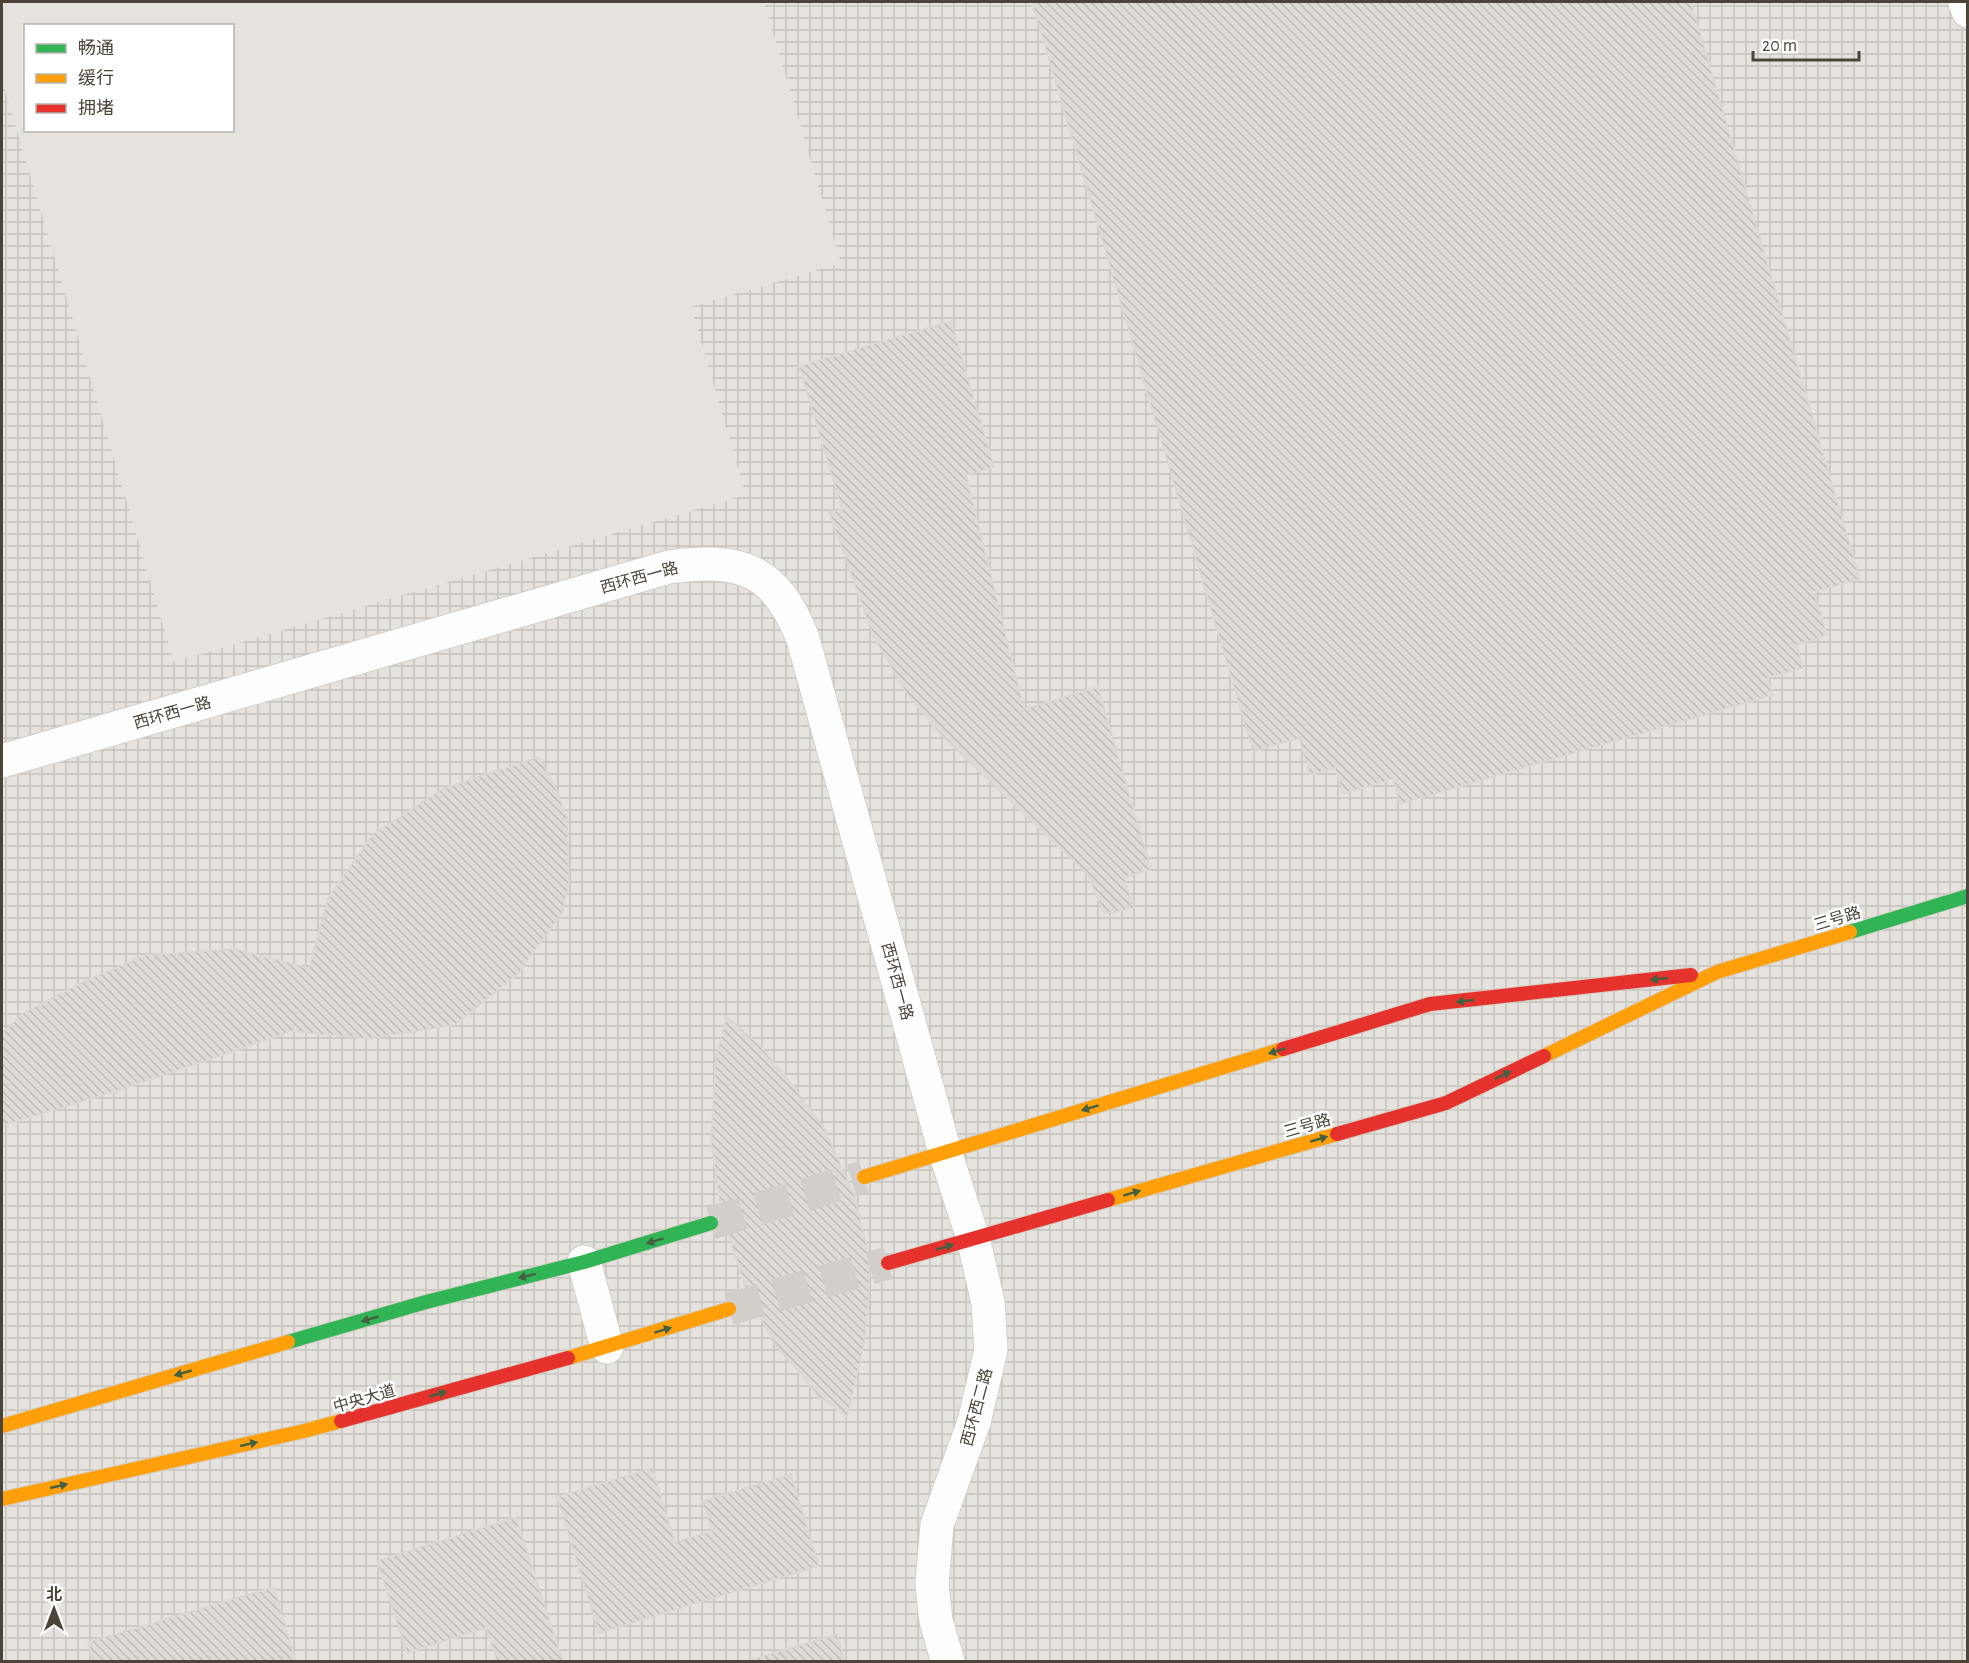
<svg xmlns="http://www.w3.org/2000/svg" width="1969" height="1663" font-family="'Alegreya Sans','Noto Sans SC',sans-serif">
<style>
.industrial{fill:url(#industrial-grid);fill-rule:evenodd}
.parking{fill:#e6e3df;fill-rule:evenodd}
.building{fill:url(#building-back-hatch);stroke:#dcd9d4;stroke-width:1.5}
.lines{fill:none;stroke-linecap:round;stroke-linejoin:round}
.secondary-tunnel{stroke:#d2cfca;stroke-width:33;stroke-dasharray:33 16;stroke-linecap:butt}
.street-casing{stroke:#d2d0cb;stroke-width:35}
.fast-casing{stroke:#d3cfc5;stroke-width:16}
.slow-casing{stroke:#d3cfc5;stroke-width:16}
.jam-casing{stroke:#d3cfc5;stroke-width:16}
.street{stroke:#fdfdfc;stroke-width:33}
.fast{stroke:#30b455;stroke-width:14}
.slow{stroke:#ff9f0a;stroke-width:14}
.jam{stroke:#e5322d;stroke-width:14}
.oneway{fill:#446040}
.labels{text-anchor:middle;stroke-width:5;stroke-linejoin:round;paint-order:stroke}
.street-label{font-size:16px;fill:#4b4439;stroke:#fff}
</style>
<defs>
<pattern id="industrial-grid" width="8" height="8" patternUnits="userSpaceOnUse" patternTransform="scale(1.5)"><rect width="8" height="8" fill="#e6e2de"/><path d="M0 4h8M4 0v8" fill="none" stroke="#c7c3bf"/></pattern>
<pattern id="building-back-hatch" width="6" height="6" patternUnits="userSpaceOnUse" patternTransform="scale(1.5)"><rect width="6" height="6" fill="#dedbd6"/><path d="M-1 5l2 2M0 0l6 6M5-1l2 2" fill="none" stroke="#c0bdb8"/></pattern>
</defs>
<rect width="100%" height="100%" fill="#f4f2ee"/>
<path class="industrial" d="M2 2H1967V1661H2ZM26 26H232V130H26Z"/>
<path class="parking" d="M2 2H764L841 263 691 307 746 495 174 662 2 80ZM26 26H232V130H26Z"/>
<path class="building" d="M1032 2H1691L1860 579 1814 592 1827 635 1797 645 1803 668 1767 678 1773 695 1400 804 1393 779 1343 794 1335 768 1310 775 1299 738 1253 752Z
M951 321 994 467 966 475 1024 709 1098 687 1151 869 1124 878 1134 908 1104 914 1088 875 941 735 905 691 873 636 829 512 842 510 799 366Z
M539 757 556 789 567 818 569 884 562 913 518 974 455 1025 368 1039 292 1031 129 1087 2 1126V1033L25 1012 87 980 146 955 235 949 309 968 328 898 372 835 442 789Z
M727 1016 763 1049 792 1084 825 1130 855 1197 869 1255V1296L864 1345 847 1417 818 1396 772 1340 744 1284 721 1210 711 1142 716 1055Z
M652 1468 675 1542 712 1531 702 1501 791 1474 819 1566 599 1633 557 1497Z
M516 1517 563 1662H496L497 1661 486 1628 407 1653 377 1561Z
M274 1587 296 1662H93L88 1642Z
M837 1634 845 1662H744Z"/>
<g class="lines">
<path class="secondary-tunnel" d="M711 1223 864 1177
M729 1309 888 1263"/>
<g class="street-casing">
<path id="street" d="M1965 2 1968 11
M2 761 669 567C741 557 776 569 803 639L945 1152 973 1238 988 1302 991 1350 974 1422 937 1525 932 1584 936 1621 948 1662
M584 1262 607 1347"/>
</g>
<g class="fast-casing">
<path id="fast" d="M1850 932 1968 896
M288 1342 426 1302 584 1262 711 1223"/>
</g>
<g class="slow-casing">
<path id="slow" d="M1544 1056 1717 972 1850 932
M864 1177 1283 1049
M1108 1200 1337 1134
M568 1358 729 1309
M2 1426 288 1342
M2 1499 304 1431 341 1421"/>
</g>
<g class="jam-casing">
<path id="jam" d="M1283 1049 1430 1004 1691 975
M1337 1134 1446 1103 1544 1056
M888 1263 1108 1200
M341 1421 568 1358"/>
</g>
<use href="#street" class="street"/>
<use href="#fast" class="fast"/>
<use href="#slow" class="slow"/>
<use href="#jam" class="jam"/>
</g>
<defs><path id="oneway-solid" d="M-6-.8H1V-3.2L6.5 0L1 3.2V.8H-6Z" transform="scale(1.5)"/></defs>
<g class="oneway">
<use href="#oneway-solid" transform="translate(1659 979) rotate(174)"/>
<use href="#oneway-solid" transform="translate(1465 1001) rotate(174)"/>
<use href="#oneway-solid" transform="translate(1277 1051) rotate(163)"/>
<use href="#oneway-solid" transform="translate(1503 1075) rotate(-26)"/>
<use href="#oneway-solid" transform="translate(1090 1108) rotate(163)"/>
<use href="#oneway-solid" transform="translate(1319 1139) rotate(-16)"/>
<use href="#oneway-solid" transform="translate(1132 1193) rotate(-16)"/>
<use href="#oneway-solid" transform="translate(655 1241) rotate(163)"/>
<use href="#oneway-solid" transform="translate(945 1247) rotate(-16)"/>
<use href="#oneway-solid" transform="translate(527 1276) rotate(166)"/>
<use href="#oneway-solid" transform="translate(370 1319) rotate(164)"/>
<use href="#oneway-solid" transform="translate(663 1330) rotate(-17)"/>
<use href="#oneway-solid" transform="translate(183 1373) rotate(164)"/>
<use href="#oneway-solid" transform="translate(438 1394) rotate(-16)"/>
<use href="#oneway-solid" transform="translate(249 1444) rotate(-13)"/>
<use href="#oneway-solid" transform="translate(59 1486) rotate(-13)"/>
</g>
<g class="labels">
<g class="street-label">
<text transform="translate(639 577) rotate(-15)" y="6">西环西一路</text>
<text transform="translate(172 712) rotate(-16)" y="6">西环西一路</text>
<text transform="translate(1837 918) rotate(-17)" y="6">三号路</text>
<text transform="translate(898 981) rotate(75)" y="6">西环西一路</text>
<text transform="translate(1307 1125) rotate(-16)" y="6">三号路</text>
<text transform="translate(364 1398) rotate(-16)" y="6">中央大道</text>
<text transform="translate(976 1407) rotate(-75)" y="6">西环西二路</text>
</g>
</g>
<rect width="1969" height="1663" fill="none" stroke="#4b4439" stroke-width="6"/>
<rect x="24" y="24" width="210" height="108" fill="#ffffff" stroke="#b7b4b0" stroke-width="1.5"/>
<rect x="36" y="44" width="30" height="9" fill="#30b455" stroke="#b7b4b0" stroke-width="1.5"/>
<text x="78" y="54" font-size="18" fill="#4b4439">畅通</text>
<rect x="36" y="74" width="30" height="9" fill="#ff9f0a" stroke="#b7b4b0" stroke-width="1.5"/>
<text x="78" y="84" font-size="18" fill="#4b4439">缓行</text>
<rect x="36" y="104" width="30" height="9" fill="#e5322d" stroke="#b7b4b0" stroke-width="1.5"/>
<text x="78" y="114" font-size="18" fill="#4b4439">拥堵</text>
<g transform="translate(54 1609)" stroke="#ffffff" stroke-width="4.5" paint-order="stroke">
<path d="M0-4.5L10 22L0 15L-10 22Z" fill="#4b4439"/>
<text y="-9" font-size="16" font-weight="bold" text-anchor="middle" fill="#4b4439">北</text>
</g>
<path d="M1753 51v9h106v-9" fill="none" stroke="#4b4439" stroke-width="3"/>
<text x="1762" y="51" font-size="18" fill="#4b4439" stroke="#ffffff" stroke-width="4.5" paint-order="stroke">20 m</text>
</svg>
